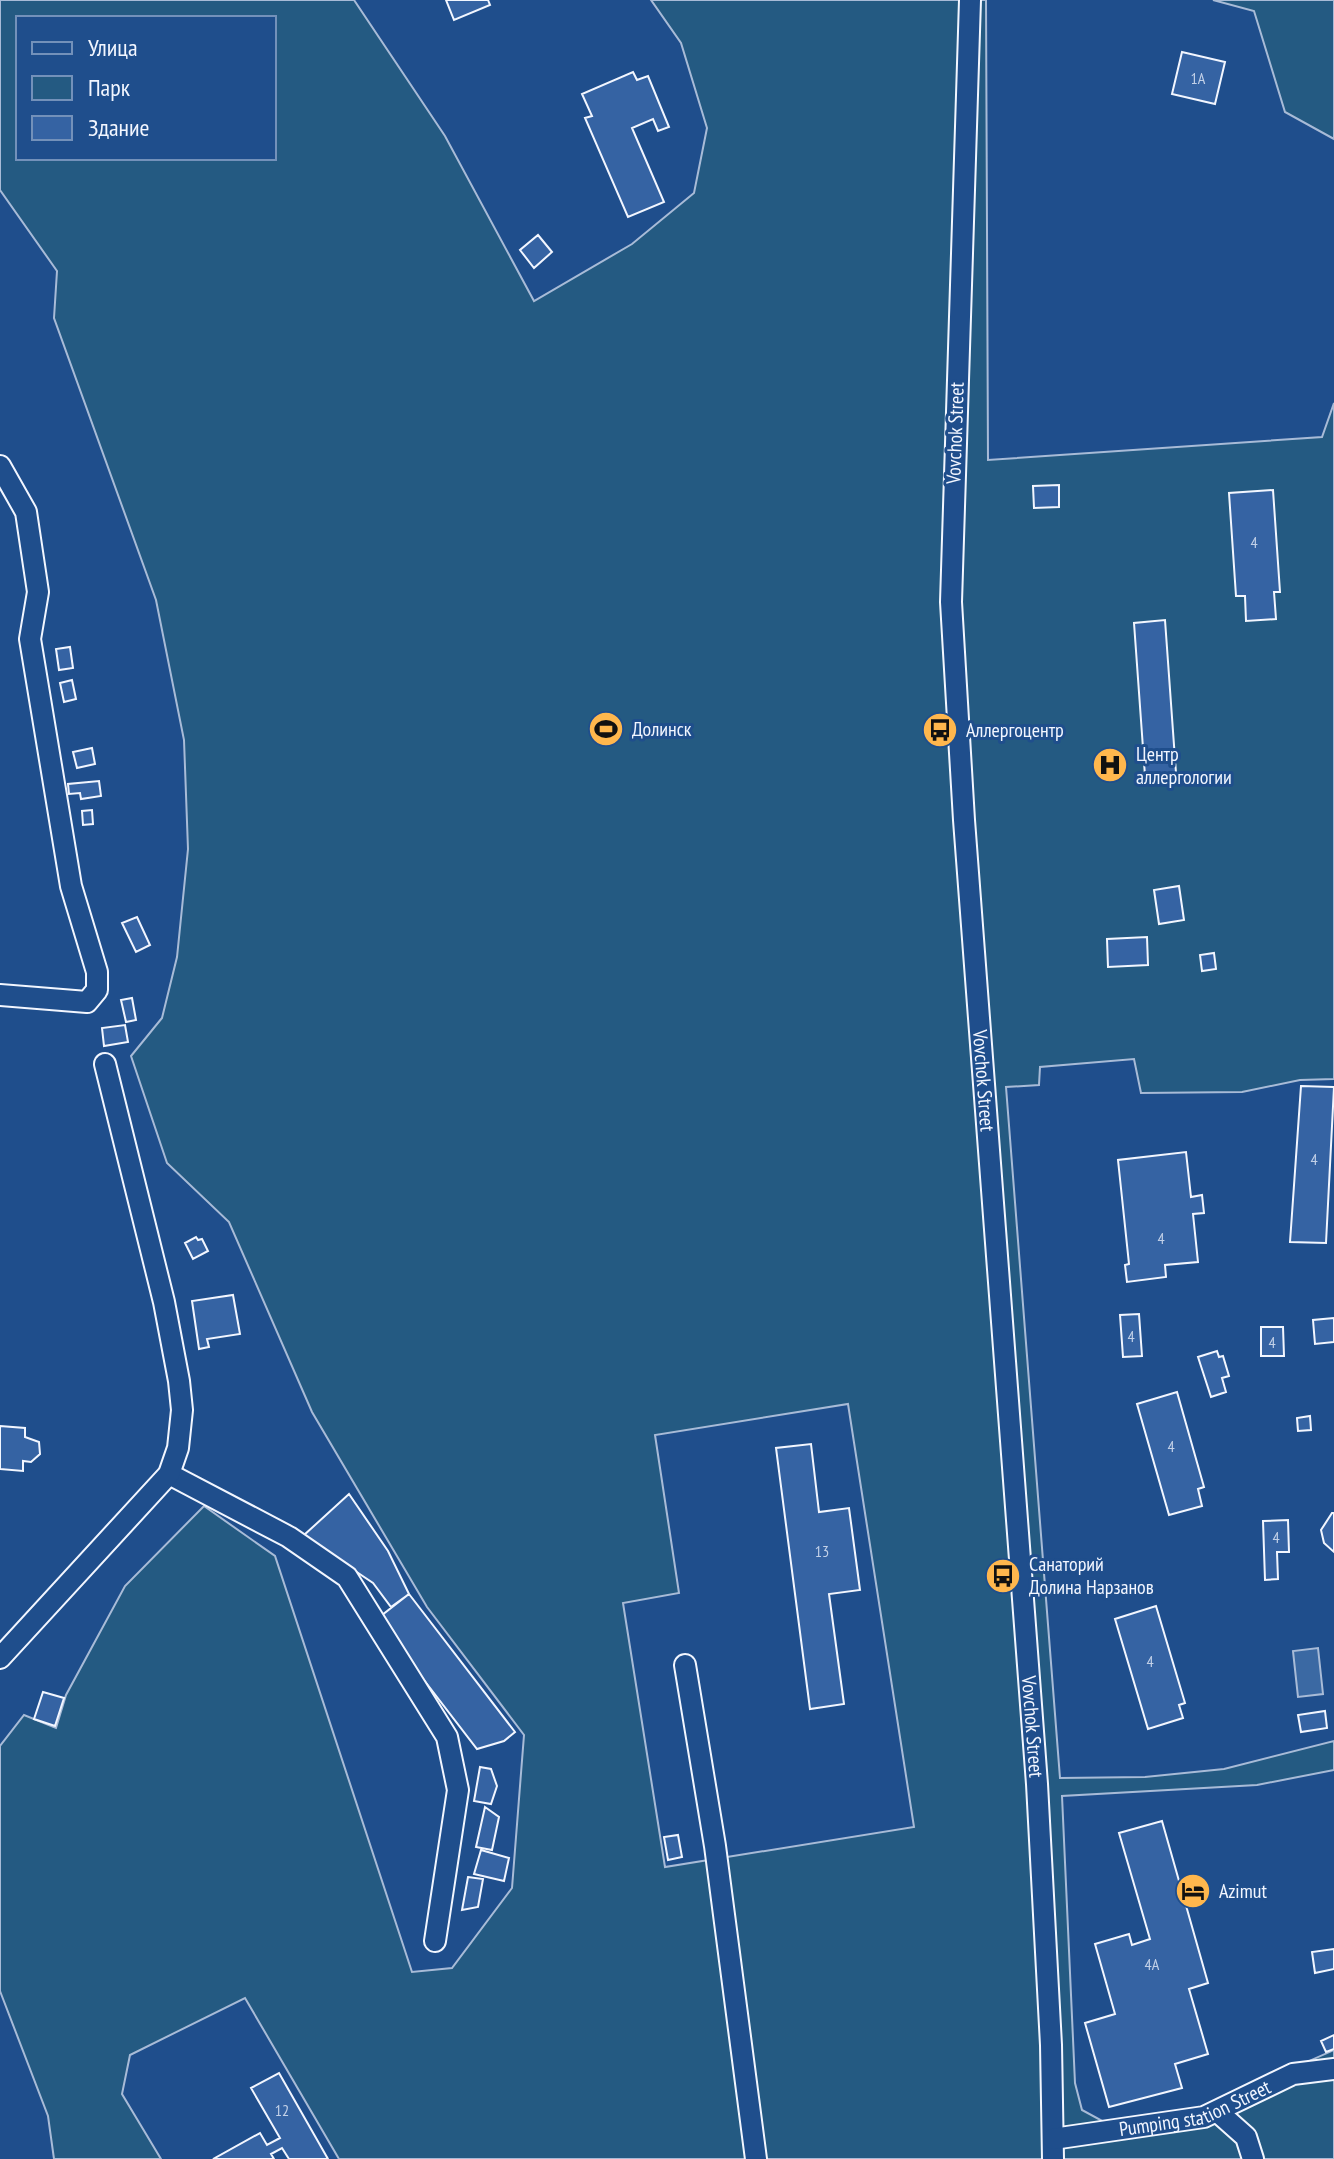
<svg xmlns="http://www.w3.org/2000/svg" width="1334" height="2159" font-family="'PT Sans Narrow',sans-serif">
<style>
.green{fill:#245a82;stroke:#a8bbd7;stroke-width:2;fill-rule:evenodd}
.water{fill:#3b69a3;stroke:#a8bbd7;stroke-width:2}
.building{fill:#3563a3;stroke:#f2f6ff;stroke-width:2}
.lines{fill:none;stroke-linecap:round;stroke-linejoin:round}
.minor-casing{stroke:#f2f6ff;stroke-width:24}
.minor{stroke:#1f4e8c;stroke-width:20}
.labels{text-anchor:middle;stroke-width:6;stroke-linejoin:round;paint-order:stroke}
.number-label{font-size:16px;fill:#c3d1e8}
.street-label{font-size:20px;fill:#f2f6ff;stroke:#1f4e8c}
.poi-label{font-size:20px;fill:#f2f6ff;stroke:#1f4e8c;text-anchor:start}
</style>
<rect width="100%" height="100%" fill="#1f4e8c"/>
<path class="green" d="M0 0H354L445 136 534 301 632 244 694 193 707 128 681 43 651 0H986L988 460 1322 437 1334 403V1079L1300 1080 1242 1092 1141 1093 1134 1059 1040 1067 1039 1085 1006 1087 1060 1778 1145 1777 1224 1769 1334 1741V1770L1257 1785 1062 1796 1075 2083 1082 2110 1104 2122 1205 2107 1334 2050V2159H339L245 1998 130 2055 122 2094 161 2159H54L48 2116 0 1991V1746L24 1715 56 1728 66 1695 125 1586 204 1506 275 1556 412 1972 452 1968 512 1888 524 1735 427 1607 312 1412 229 1222 167 1163 131 1056 162 1018 177 957 188 849 184 740 156 600 54 318 57 271 0 190ZM18 18H274V158H18ZM848 1404 914 1827 665 1867 623 1603 679 1593 655 1435Z
M1213 0H1334V139L1285 112 1254 11Z"/>
<path class="water" d="M1318 1648 1323 1694 1298 1697 1293 1651Z"/>
<path class="building" d="M446 0H488L490 5 454 20Z
M1182 52 1225 62 1215 104 1172 94Z
M633 72 637 80 648 76 669 127 658 131 653 119 632 128 664 202 628 217 585 118 592 116 582 94Z
M538 235 552 252 534 268 520 250Z
M1059 485V507L1034 508 1033 486Z
M1273 490 1280 592H1274L1276 619 1246 621 1245 596H1236L1229 493Z
M1165 620 1176 773 1145 776 1134 623Z
M70 647 73 668 59 670 56 649Z
M72 680 76 699 64 702 60 683Z
M92 748 95 764 77 768 73 752Z
M99 781 101 796 81 799 80 793 69 794 68 784Z
M92 810 93 824 83 825 82 811Z
M1179 886 1184 920 1159 924 1154 890Z
M137 917 150 945 136 952 122 923Z
M1147 937 1148 965 1108 967 1107 939Z
M1214 953 1216 969 1202 971 1200 955Z
M132 998 136 1020 126 1022 121 1000Z
M125 1025 128 1042 104 1046 102 1028Z
M1301 1086 1334 1087 1326 1243 1290 1242Z
M1186 1152 1191 1197 1202 1195 1204 1213 1193 1214 1198 1262 1165 1265 1166 1277 1127 1282 1125 1265 1129 1264 1118 1160Z
M196 1237 198 1240 202 1239 208 1251 193 1259 185 1243Z
M233 1295 240 1334 207 1339 209 1347 199 1349 192 1301Z
M1139 1314 1142 1356 1123 1357 1120 1315Z
M1334 1318V1342L1315 1344 1313 1320Z
M1261 1327H1283L1284 1356H1261Z
M1217 1351 1219 1357 1223 1356 1229 1376 1222 1378 1226 1392 1211 1397 1198 1357Z
M1177 1392 1204 1487 1198 1489 1202 1506 1169 1515 1137 1404Z
M1310 1416 1311 1430 1298 1431 1297 1418Z
M0 1426 25 1428V1437L39 1442 40 1454 31 1462 23 1461V1471L0 1469Z
M811 1444 819 1512 849 1508 860 1590 829 1594 844 1704 810 1709 776 1448Z
M349 1494 388 1551 409 1594 391 1607 373 1583 303 1536Z
M1332 1513H1334V1552L1324 1543 1321 1530Z
M1288 1520 1289 1552H1277L1278 1579 1265 1580 1263 1521Z
M409 1594 515 1732 504 1741 477 1749 377 1619Z
M1156 1606 1185 1703 1179 1705 1183 1718 1148 1729 1115 1619Z
M43 1692 64 1698 55 1726 34 1719Z
M1325 1711 1327 1728 1301 1732 1298 1715Z
M480 1767 491 1769 497 1786 491 1804 474 1801Z
M485 1807 499 1817 492 1850 476 1847Z
M1162 1821 1208 1983 1189 1989 1208 2054 1175 2064 1182 2088 1109 2107 1085 2023 1115 2014 1095 1944 1129 1934 1132 1945 1150 1939 1119 1833Z
M678 1835 682 1857 668 1860 664 1837Z
M481 1850 509 1858 504 1881 474 1874Z
M468 1877 483 1879 478 1907 462 1910Z
M1334 1949V1969L1315 1973 1312 1952Z
M1334 2035V2049L1326 2052 1321 2041Z
M279 2073 328 2159H289L282 2148 271 2154 274 2159H213L260 2133 267 2145 280 2138 251 2088Z"/>
<g class="lines">
<g class="minor-casing">
<g id="minor">
<path id="s1" d="M970 0 951 602 964 820 1037 1784 1051 2045 1053 2159"/>
<path d="M0 466 26 512 38 592 30 639 71 886 97 972V990L87 1002 0 995"/>
<path d="M169 1474 289 1537 347 1577 447 1737 458 1790 435 1941"/>
<path d="M0 1658 169 1474 178 1448 182 1410 179 1381 164 1302 105 1064"/>
<path d="M685 1665 715 1846 756 2159"/>
<path d="M1219 2113 1246 2137 1253 2159"/>
<path id="s2" d="M1053 2139 1204 2117 1293 2074 1334 2069"/>
</g>
</g>
<use href="#minor" class="minor"/>
</g>
<defs>
<g id="stadium-disc" transform="scale(1.8)"><circle r="9.5" fill="#ffb74d" stroke="#1f4e8c"/><path d="M0-5a6.5 5 0 1 0 0 10a6.5 5 0 1 0 0-10ZM-3.5-1.8h7v3.6h-7Z" fill="#111"/></g>
<g id="bus-disc" transform="scale(1.8)"><circle r="9.5" fill="#ffb74d" stroke="#1f4e8c"/><path d="M-5-6H5V4H4V6H2V4H-2V6H-4V4H-5ZM-3.5-4V0h7V-4ZM-3.5 1.2v1.5H-2V1.2ZM2 1.2v1.5H3.5V1.2Z" fill="#111"/></g>
<g id="hospital-disc" transform="scale(1.8)"><circle r="9.5" fill="#ffb74d" stroke="#1f4e8c"/><path d="M-5-5h3v3.5h4V-5h3V5h-3V1.5h-4V5h-3Z" fill="#111"/></g>
<g id="hotel-disc" transform="scale(1.8)"><circle r="9.5" fill="#ffb74d" stroke="#1f4e8c"/><path d="M-6-4.5h1.5V1H6V5H4.5V3h-9V5H-6ZM-4 0a1.8 1.8 0 1 1 3.6 0ZM.5 0V-2.5h3Q6-2.5 6 0Z" fill="#111"/></g>
</defs>
<g fill-rule="evenodd">
<use href="#stadium-disc" x="606" y="729"/>
<use href="#bus-disc" x="940" y="730"/>
<use href="#hospital-disc" x="1110" y="765"/>
<use href="#bus-disc" x="1003" y="1576"/>
<use href="#hotel-disc" x="1193" y="1891"/>
</g>
<g class="labels">
<g class="number-label">
<text x="1198" y="84">1А</text>
<text x="1254" y="548">4</text>
<text x="1314" y="1165">4</text>
<text x="1161" y="1244">4</text>
<text x="1131" y="1342">4</text>
<text x="1272" y="1348">4</text>
<text x="1171" y="1452">4</text>
<text x="1276" y="1543">4</text>
<text x="822" y="1557">13</text>
<text x="1150" y="1667">4</text>
<text x="1152" y="1970">4А</text>
<text x="282" y="2116">12</text>
</g>
<g class="street-label">
<text transform="translate(955 433) rotate(-88)" y="7">Vovchok Street</text>
<text dy="7" stroke="none"><textPath href="#s1" startOffset="1082">Vovchok Street</textPath></text>
<text dy="7" stroke="none"><textPath href="#s1" startOffset="1730">Vovchok Street</textPath></text>
<text dy="7" stroke="none"><textPath href="#s2" startOffset="146">Pumping station Street</textPath></text>
</g>
<g class="poi-label">
<text x="632" y="736">Долинск</text>
<text x="966" y="737">Аллергоцентр</text>
<text x="1136" y="761">Центр<tspan x="1136" dy="23">аллергологии</tspan></text>
<text x="1029" y="1571">Санаторий<tspan x="1029" dy="23">Долина Нарзанов</tspan></text>
<text x="1219" y="1898">Azimut</text>
</g>
</g>
<rect x="16" y="16" width="260" height="144" fill="#1f4e8c" stroke="#7391ba" stroke-width="2"/>
<rect x="32" y="42" width="40" height="12" fill="#1f4e8c" stroke="#7391ba" stroke-width="2"/>
<text x="88" y="56" font-size="24" fill="#f2f6ff">Улица</text>
<rect x="32" y="76" width="40" height="24" fill="#245a82" stroke="#7391ba" stroke-width="2"/>
<text x="88" y="96" font-size="24" fill="#f2f6ff">Парк</text>
<rect x="32" y="116" width="40" height="24" fill="#3563a3" stroke="#7391ba" stroke-width="2"/>
<text x="88" y="136" font-size="24" fill="#f2f6ff">Здание</text>
</svg>
